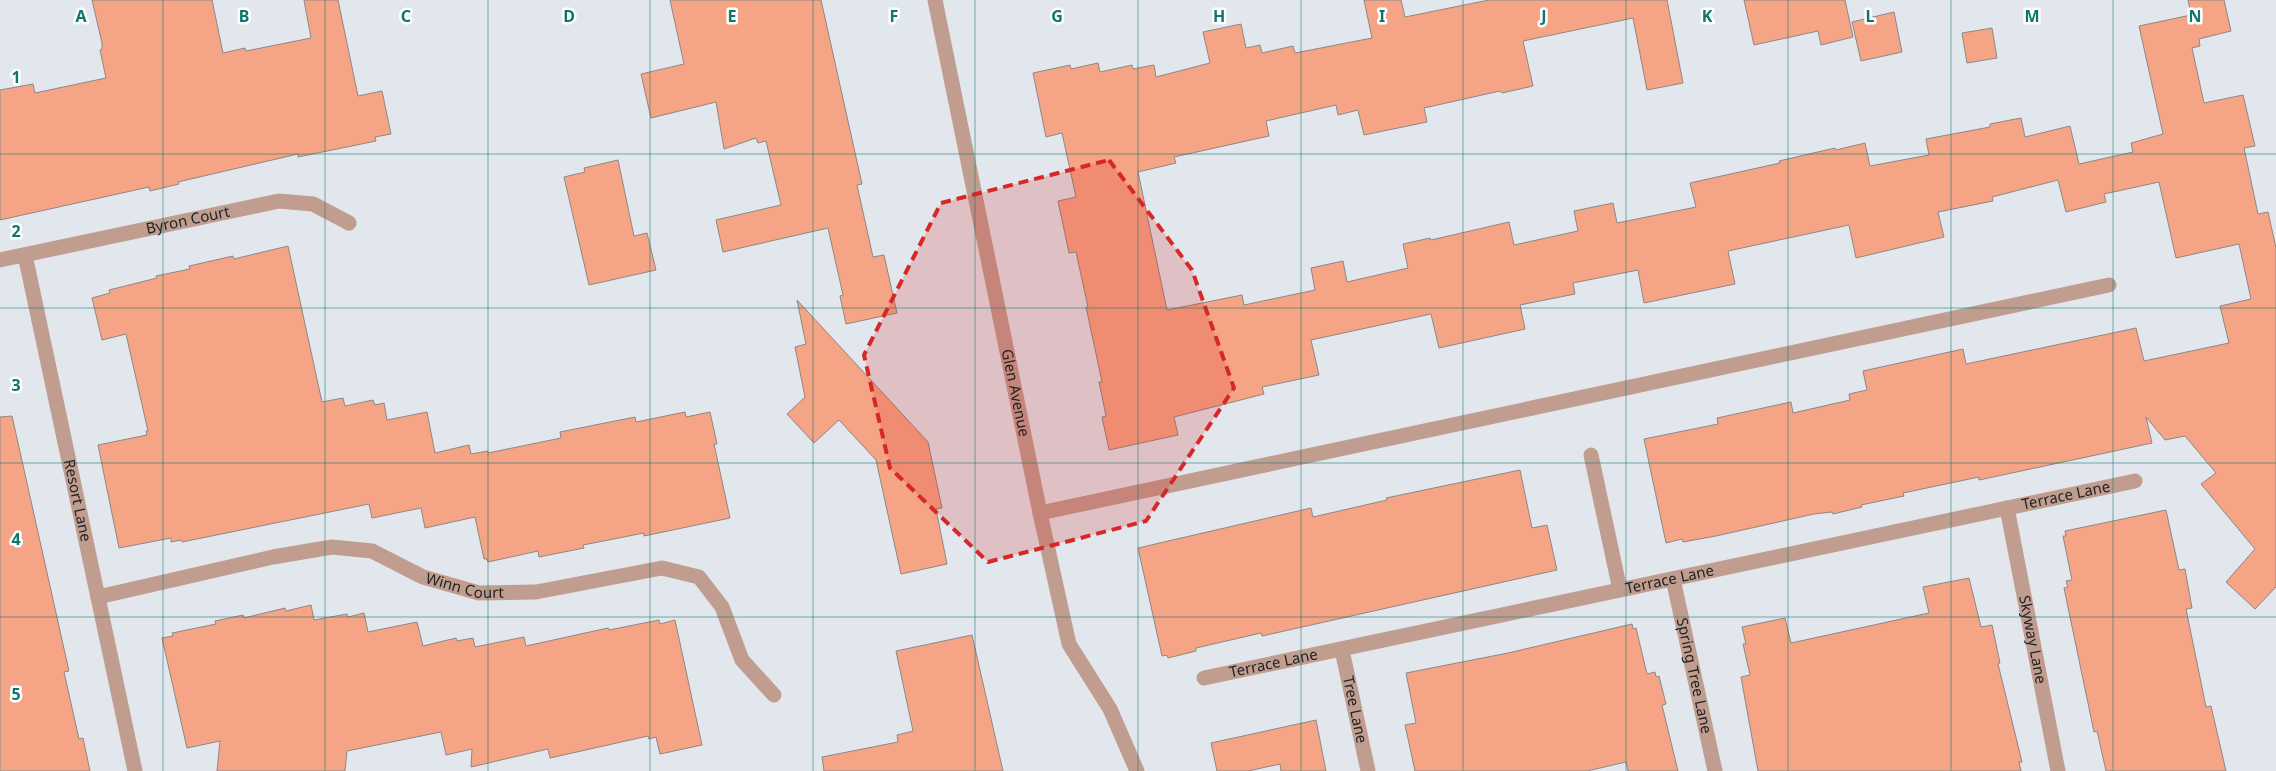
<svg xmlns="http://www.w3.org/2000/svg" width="2276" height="771" font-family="'Noto Sans',sans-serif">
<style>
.building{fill:#f5a585;stroke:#8e8784}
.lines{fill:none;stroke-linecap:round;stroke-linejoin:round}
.lane{stroke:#c19d8f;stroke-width:15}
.street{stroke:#c19d8f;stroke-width:15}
.marked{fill:#d62828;fill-opacity:0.2;stroke:#d62828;stroke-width:4;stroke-dasharray:10 6;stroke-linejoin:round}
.grid{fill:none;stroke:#0f766e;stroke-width:1;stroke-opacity:0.55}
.labels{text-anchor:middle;stroke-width:5;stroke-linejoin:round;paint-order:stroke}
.street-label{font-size:15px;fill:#212325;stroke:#fff}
.grid-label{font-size:16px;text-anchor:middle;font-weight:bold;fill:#0f766e;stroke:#fff;stroke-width:5;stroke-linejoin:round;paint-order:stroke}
</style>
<rect width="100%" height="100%" fill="#e2e7ed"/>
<path class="building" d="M92 0H212L223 53 245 48 246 51 311 38 304 0H338L358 96 382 91 391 134 375 137 376 141 298 157V154L178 182 179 184 150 191 149 187 0 220V90L33 84 35 93 106 78 100 50 102 49V43Z
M670 0H821L862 184 857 185 873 257 884 255 897 313 846 324 840 296 843 295 828 228 723 252 716 220 781 205 766 141 758 143 756 138 724 149 716 102 651 118 641 74 684 64Z
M1364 0H1401L1405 17 1489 0H1667L1683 83 1647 90 1633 18 1523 41 1533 86 1502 93 1500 91 1424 108 1427 122 1364 135 1358 110 1338 115 1336 105 1266 121 1269 136 1174 157 1176 163 1138 172 1167 310 1242 295 1244 305 1315 290 1311 268 1343 261 1347 282 1408 268 1403 244 1430 238 1431 240 1509 222 1514 245 1578 231 1574 211 1613 203 1617 223 1696 207 1690 183 1780 163 1779 161 1835 148 1836 150 1865 143 1870 166 1929 155 1926 139 1990 127V124L2021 118 2025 137 2070 126 2079 164 2133 152 2131 143 2163 134 2139 26 2191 15 2188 0H2224L2231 31 2199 39 2200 46 2192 48 2204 103 2243 95 2255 146 2244 148 2258 214 2268 212 2276 248V587L2255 609 2226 582 2255 549 2201 484 2216 473 2185 436 2165 440 2146 417 2152 443 1979 480V477L1903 493 1904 496 1861 505 1862 507 1833 514 1832 512 1814 514 1716 536 1683 542 1682 539 1666 543 1644 439 1718 424 1717 418 1791 402 1793 413 1850 400 1849 394 1867 390 1863 371 1963 349 1966 364 2136 328 2144 361 2229 343 2220 306 2251 299 2239 244 2176 258 2159 182 2104 194 2106 202 2066 212 2058 180 1992 197 1993 201 1938 212 1944 237 1856 258 1849 225 1728 251 1735 284 1644 303 1638 270 1573 283 1575 294 1520 305 1525 329 1439 348 1431 314 1311 340 1319 375 1262 387 1264 394 1174 417 1178 435 1109 450 1102 417 1106 416 1099 382H1102L1086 307H1088L1076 252 1069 253 1058 201 1076 197 1062 133 1046 137 1033 73 1070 65 1071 69 1098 63 1100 72 1132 65 1133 69 1154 65 1156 77 1210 63 1203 32 1241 24 1246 48 1260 45 1262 53 1293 46 1295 53 1372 38Z
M1744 0H1845L1853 37 1821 45 1818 31 1754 45Z
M1894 12 1902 52 1861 61 1852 22Z
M1992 28 1997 58 1967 63 1962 33Z
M618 160 634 236 647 233 656 270 589 285 564 177 585 172 584 168Z
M288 246 322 402 343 398 345 406 373 400 375 405 384 403 387 420 427 412 435 453 469 445 471 454 488 451V453L561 438 560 432 635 417 636 422 685 412 686 417 710 412 717 444H714L730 518 644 536V533L583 545 584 548 539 557 538 551 488 562 487 559H484L475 517 425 528 421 508 372 518 369 504 182 542 181 540 171 542V538L119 548 98 445 147 435 146 431H148L126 334 102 340 92 298 110 293 109 290 157 278 156 276 190 269 189 266 233 256 234 259Z
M797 300 928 442 942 508 936 509 947 564 901 574 876 460 839 420 814 443 787 414 805 397 795 347 806 344Z
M12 416 69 671 64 672 79 739 83 738 90 771H0V417Z
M1520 470 1532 528 1547 525 1557 570 1262 636 1261 633 1196 648V651L1168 658 1167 655 1162 656 1138 548 1311 508 1313 517 1387 500 1386 498Z
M2166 510 2179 570 2185 569 2192 608 2186 609 2206 707 2211 706 2226 771H2106L2097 731 2094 732 2064 588 2068 587 2066 581 2072 580 2063 536H2066L2065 531Z
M1969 578 1981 627 1992 625 2000 663 1998 664 2022 762H2019L2021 771H1758L1741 677 1750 675 1743 644H1746L1742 627 1785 618 1791 643 1929 613 1923 587Z
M311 605 314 620 347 614 348 617 364 613 368 632 417 622 423 646 456 638 457 641 473 638 475 647 524 637 526 646 608 628 609 630 659 620 660 624 675 620 702 745 660 754 656 737 649 739 648 736 550 758 548 749 471 767 472 749 446 755 441 732 347 751 345 771H217L220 741 187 748 162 638 173 636 172 633 216 624 215 621 243 615 244 618 285 608 286 611Z
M1632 624 1633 629 1636 628 1647 674 1655 672 1656 677 1659 676 1666 704 1662 705 1678 771H1628L1626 762 1587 771H1415L1405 725 1416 723 1406 673 1508 653Z
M972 635 1003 771H824L822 757 898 742 897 735 913 731 896 651Z
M1316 720 1326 771H1281L1280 764 1248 771H1217L1211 743Z"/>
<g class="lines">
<path class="lane" d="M1591 455 1620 590
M1040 513 2109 285"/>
<g class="street">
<path id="s1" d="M935 0 1040 513 1069 644 1110 709 1137 771"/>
<path id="s2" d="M25 255 135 771"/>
<path id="s3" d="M0 260 279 201 313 204 349 223"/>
<path id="s4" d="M2007 508 2058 771"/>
<path id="s5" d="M1673 579 1715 771"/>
<path id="s6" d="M98 597 273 557 332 547 372 551 423 577 479 593 536 592 662 568 699 577 722 607 742 660 774 695"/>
<path id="s7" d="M1342 650 1368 771"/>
<path id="s8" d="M1204 678 2135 481"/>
</g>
</g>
<path class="marked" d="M1109 160 1192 270 1234 388 1146 521 988 562 890 468 864 355 941 203Z"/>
<path class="grid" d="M163 0V771M325 0V771M488 0V771M650 0V771M813 0V771M975 0V771M1138 0V771M1301 0V771M1463 0V771M1626 0V771M1788 0V771M1951 0V771M2113 0V771M0 154H2276M0 308H2276M0 463H2276M0 617H2276"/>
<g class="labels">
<g class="street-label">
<text dy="5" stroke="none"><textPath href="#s3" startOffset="192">Byron Court</textPath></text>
<text dy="5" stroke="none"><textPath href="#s1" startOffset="401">Glen Avenue</textPath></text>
<text dy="5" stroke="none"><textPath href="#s8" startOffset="881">Terrace Lane</textPath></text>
<text dy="5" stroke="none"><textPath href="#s2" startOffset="251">Resort Lane</textPath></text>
<text dy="5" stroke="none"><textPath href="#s8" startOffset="476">Terrace Lane</textPath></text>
<text dy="5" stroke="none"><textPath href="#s6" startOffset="380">Winn Court</textPath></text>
<text dy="5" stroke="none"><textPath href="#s4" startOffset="134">Skyway Lane</textPath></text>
<text dy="5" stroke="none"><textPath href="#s8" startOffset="71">Terrace Lane</textPath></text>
<text dy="5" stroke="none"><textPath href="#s5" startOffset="99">Spring Tree Lane</textPath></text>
<text dy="5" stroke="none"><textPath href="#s7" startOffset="61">Tree Lane</textPath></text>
</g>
</g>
<g class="grid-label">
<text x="81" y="22">A</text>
<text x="244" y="22">B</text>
<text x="406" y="22">C</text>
<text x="569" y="22">D</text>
<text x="732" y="22">E</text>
<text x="894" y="22">F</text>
<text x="1057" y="22">G</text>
<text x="1219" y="22">H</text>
<text x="1382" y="22">I</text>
<text x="1544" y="22">J</text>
<text x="1707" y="22">K</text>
<text x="1870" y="22">L</text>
<text x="2032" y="22">M</text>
<text x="2195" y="22">N</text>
<text x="16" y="83">1</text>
<text x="16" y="237">2</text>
<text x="16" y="391">3</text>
<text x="16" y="545">4</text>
<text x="16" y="700">5</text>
</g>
</svg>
